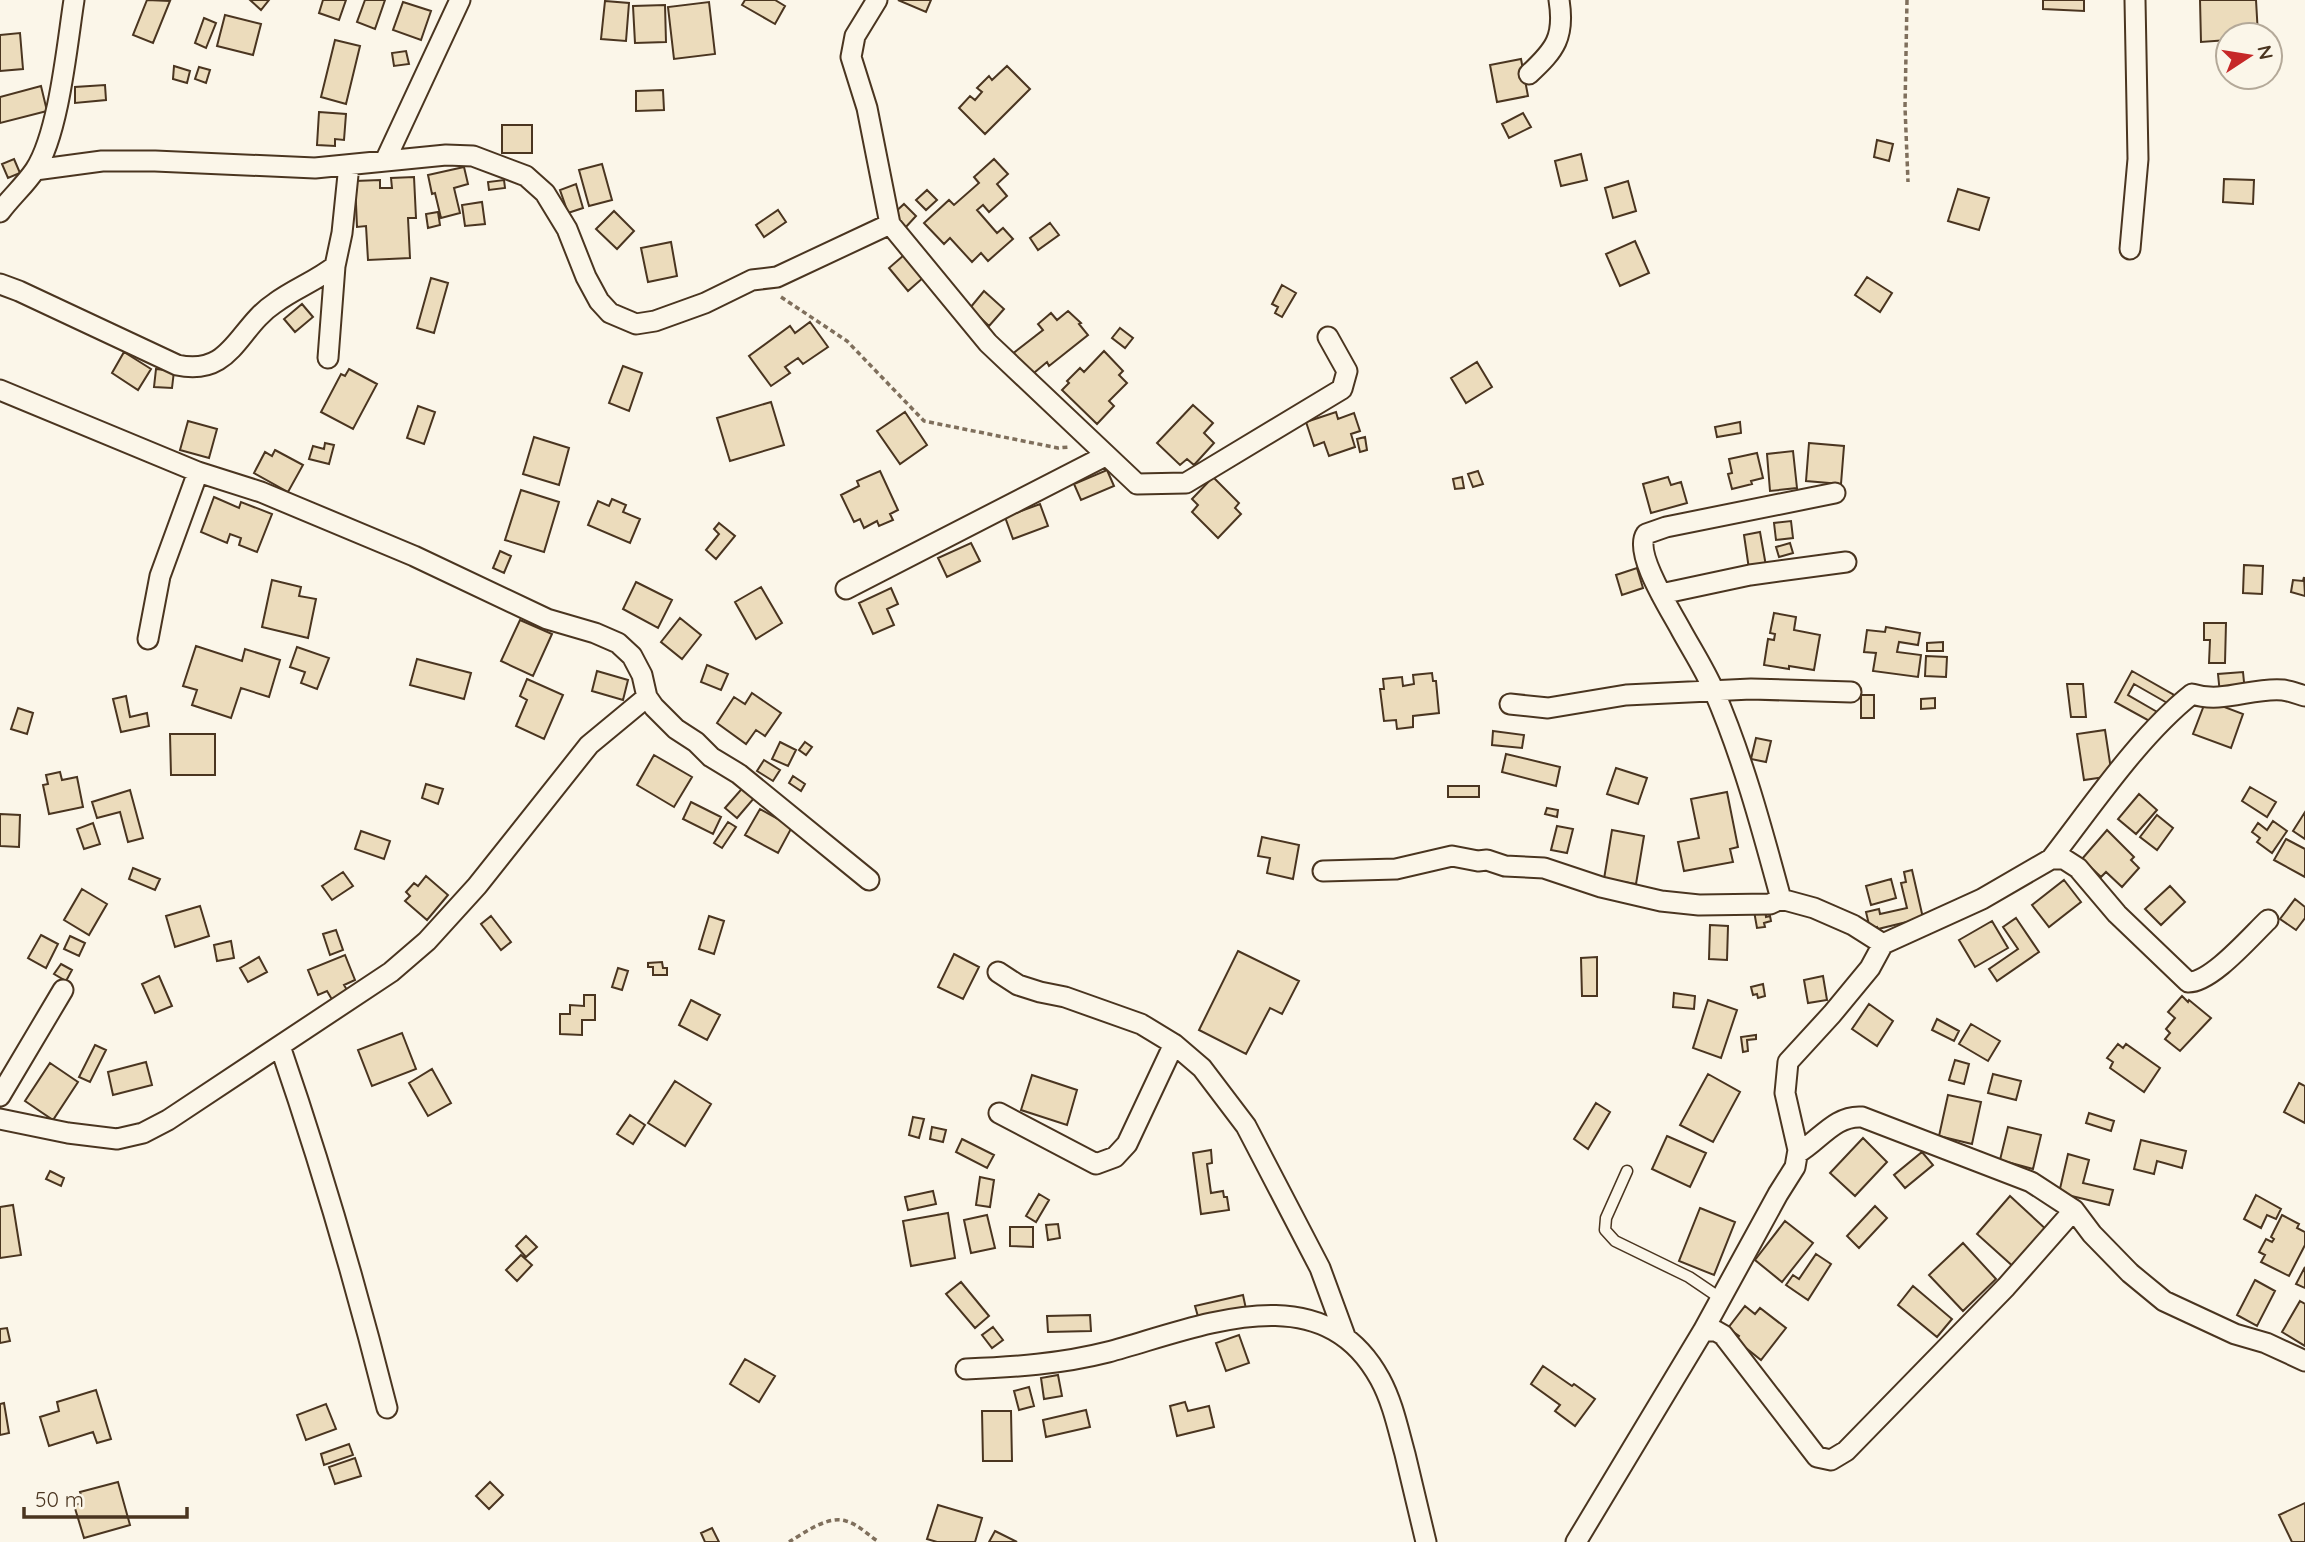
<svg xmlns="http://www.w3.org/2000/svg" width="2305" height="1542" font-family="Quicksand,sans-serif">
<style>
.building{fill:#ecdcbc;stroke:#4a3520;stroke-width:2}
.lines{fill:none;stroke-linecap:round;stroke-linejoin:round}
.lane-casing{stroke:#4a3520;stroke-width:13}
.street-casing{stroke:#4a3520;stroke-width:23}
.path{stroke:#7f6f5c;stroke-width:3.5;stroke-dasharray:5 3.5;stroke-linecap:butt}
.lane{stroke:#fbf6e9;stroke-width:10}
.street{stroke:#fbf6e9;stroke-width:19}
</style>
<rect width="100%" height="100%" fill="#fbf6e9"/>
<path class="building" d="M147 0 170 1 153 43 133 35Z
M250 0H269L261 10Z
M323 0H346L339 20 319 13Z
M365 0H385L375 29 357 22Z
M745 0H775L785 6 775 24 742 5Z
M898 0H931L926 12Z
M2043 0H2084V11L2043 9Z
M2200 0H2256L2258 35H2228V40L2201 42Z
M605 1 629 3 626 41 601 39Z
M403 2 431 11 421 40 393 30Z
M709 2 715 54 674 59 668 7Z
M665 5 666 42 635 43 633 6Z
M225 15 261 24 253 55 217 46Z
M204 18 216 23 206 48 195 43Z
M20 33 23 69 0 71V35Z
M335 40 360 46 346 104 321 97Z
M406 51 409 64 394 66 392 53Z
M1521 59 1528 96 1497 102 1490 65Z
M174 66 190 71 187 83 173 79Z
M1007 66 1030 89 985 134 959 108 970 96 975 100 982 92 977 88 989 76 992 80Z
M199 67 210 70 206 83 195 79Z
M105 85 106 100 75 103V87Z
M41 86 47 111 0 123V97Z
M663 90 664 110 636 111V91Z
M319 112 346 114 344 140 335 139V146L317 145Z
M1523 113 1531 127 1509 138 1502 124Z
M502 125H532V153H502Z
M1877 140 1893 144 1889 161 1874 157Z
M1581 154 1587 180 1561 186 1555 161Z
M14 159 20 173 8 178 2 164Z
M994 159 1008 174 997 184 1007 196 989 212 983 205 977 210 997 233 1003 228 1013 239 988 261 981 253 972 262 950 238 944 244 924 223 949 200 954 205 979 183 974 177Z
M602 164 612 200 589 206 579 170Z
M464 167 468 184 454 188 460 213 441 218 435 193 432 194 428 175Z
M414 177 416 218H408L410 258 368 260 366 226 357 227 355 181 380 180V188H392L391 178Z
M2224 179 2254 180 2253 204 2223 202Z
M504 180 505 188 489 190 488 182Z
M1628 181 1636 211 1613 218 1605 188Z
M576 184 583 208 568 213 560 190Z
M1958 189 1989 198 1979 230 1948 221Z
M927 190 937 200 926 210 916 200Z
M482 202 485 224 465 226 462 205Z
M904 204 916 216 905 228 892 215Z
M778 210 786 222 764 237 756 225Z
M614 211 634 231 617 249 596 229Z
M438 212 440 225 428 228 426 214Z
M1050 223 1059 235 1038 250 1030 238Z
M1635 241 1649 273 1620 286 1606 254Z
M671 242 677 276 648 282 641 248Z
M904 255 924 277 908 291 889 268Z
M1867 277 1892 293 1880 312 1855 295Z
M431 278 448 283 434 333 417 328Z
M1282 285 1296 293 1282 317 1275 313 1278 307 1272 304Z
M984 291 1004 309 989 326 970 308Z
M302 304 313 317 295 332 284 319Z
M1068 311 1081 323 1079 324 1088 335 1049 366 1047 362 1029 377 1011 355 1043 330 1038 324 1051 313 1057 320Z
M810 322 828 347 803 364 798 358 785 367 790 373 771 386 749 356 790 326 795 333Z
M1120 328 1133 338 1125 348 1112 338Z
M1104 351 1123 371 1119 375 1127 383 1109 401 1114 406 1097 424 1062 390 1069 383 1067 381 1080 368 1084 372Z
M124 352 151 369 138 390 112 373Z
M1477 362 1492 387 1466 403 1451 378Z
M623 366 642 373 629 411 609 403Z
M156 369 174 371 172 388 154 387Z
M349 369 377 384 353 429 321 412 341 374 345 376Z
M771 402 784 445 730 461 717 418Z
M1193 405 1213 423 1204 433 1214 443 1194 465 1187 459 1180 465 1157 443Z
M418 406 435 412 424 444 407 438Z
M905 412 927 445 900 464 877 431Z
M1336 412 1338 419 1354 413 1360 431 1351 434 1355 447 1329 456 1324 442 1314 446 1306 422Z
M188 421 217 429 209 458 180 450Z
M1740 422 1741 433 1717 437 1715 427Z
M534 437 569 448 559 485 523 474Z
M1365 437 1367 450 1360 452 1357 439Z
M325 443 334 445 329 464 309 459 313 446 324 449Z
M1809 443 1844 446 1841 484 1806 481Z
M275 450 303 465 288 492 254 473 265 452 272 456Z
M1793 451 1797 488 1770 491 1767 454Z
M1757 453 1763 478 1751 481 1752 484 1732 489 1728 474 1732 473 1729 459Z
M1107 470 1114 486 1081 500 1074 484Z
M880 471 898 510 890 514 893 520 879 526 877 521 864 528 860 519 854 522 841 495 859 486 857 481Z
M1478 471 1483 484 1473 487 1468 474Z
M1213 477 1239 503 1235 508 1241 514 1218 538 1192 512 1198 505 1192 499Z
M1462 477 1464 488 1455 489 1453 479Z
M1668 477 1671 485 1681 482 1687 503 1651 513 1643 484Z
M521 490 559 502 544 552 505 540Z
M214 497 239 508 241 502 272 514 257 552 239 545 241 538 230 534 227 543 201 532Z
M612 499 626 505 623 512 640 519 630 543 588 525 598 501 609 506Z
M1040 504 1048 526 1013 539 1005 517Z
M1791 521 1793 538 1776 540 1774 523Z
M719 523 735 536 716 559 706 550 719 534 714 529Z
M1760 532 1766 566 1749 569 1744 535Z
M971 543 980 561 947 577 938 558Z
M1790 543 1793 553 1779 557 1776 547Z
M500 551 511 556 504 573 493 568Z
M2244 565 2263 566 2262 594 2243 593Z
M1637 568 1643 588 1622 595 1616 575Z
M2304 577 2305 596 2291 592 2293 580 2303 581Z
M272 580 301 587 299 596 316 599 308 638 262 627Z
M636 582 672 600 658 628 623 609Z
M761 587 782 623 756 639 735 602Z
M891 588 898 604 887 609 894 625 873 634 859 603Z
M1774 613 1796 617 1794 630 1820 635 1814 670 1789 666V669L1764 665 1768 639 1774 640 1775 634 1770 633Z
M680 618 701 635 682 659 661 642Z
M520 620 552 634 533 676 501 661Z
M2204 623H2226L2225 663H2209L2210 640H2204Z
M1886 627 1920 633 1918 645 1899 642 1897 652 1921 655 1918 677 1873 671 1876 653 1864 652 1867 630 1885 632Z
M1943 642V651H1927V643Z
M196 646 242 661 245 649 280 660 269 697 241 688 231 718 192 705 197 690 183 686Z
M297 647 329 658 317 689 301 683 305 672 290 667Z
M1926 656 1947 657 1946 677 1925 676Z
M417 659 471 673 464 699 410 685Z
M707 665 728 674 721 690 701 682Z
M597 671 628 680 623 700 592 691Z
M2132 671 2174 695 2169 704 2134 684 2128 695 2159 713 2153 723 2115 702Z
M2243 672 2245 692 2220 694 2218 674Z
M1432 673 1433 681H1436L1439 713 1413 716V727L1397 729 1396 720 1384 721 1380 689H1384L1383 679 1402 677 1403 686 1414 684 1413 675Z
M527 679 563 695 544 739 516 726 527 700 520 696Z
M2067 684H2083L2086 717H2071Z
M752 693 781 713 765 736 756 730 746 744 717 723 734 697 745 704Z
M1861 695H1874V718H1861Z
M126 696 130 717 147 713 149 726 121 732 113 699Z
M1935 698V708L1921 709V699Z
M2206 700 2243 714 2231 748 2193 734Z
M18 708 33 713 27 734 11 729Z
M2105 730 2112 776 2084 780 2077 734Z
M1493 731 1524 735 1522 748 1492 745Z
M170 734H215V775H171Z
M1756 738 1771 741 1766 762 1751 759Z
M780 742 796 750 788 766 772 759Z
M805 742 812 747 806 755 799 750Z
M1506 754 1560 767 1556 786 1502 772Z
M654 755 692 777 674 807 637 785Z
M764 760 780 770 773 781 757 771Z
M1616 768 1647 778 1638 804 1607 794Z
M60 772 62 780 77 777 83 807 49 814 43 785 48 784 46 775Z
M793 776 805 784 801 791 789 783Z
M426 784 443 789 438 804 422 798Z
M746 784 755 797 737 818 725 808Z
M1448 786H1479V797H1448Z
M2250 787 2276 802 2267 817 2242 801Z
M130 790 143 838 128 842 120 812 97 818 92 802Z
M1727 792 1738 847 1730 849 1733 862 1684 871 1678 842 1699 838 1691 799Z
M2139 794 2157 810 2136 834 2118 819Z
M691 802 721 817 713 834 683 819Z
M1547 808 1558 810 1557 817 1545 814Z
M760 809 792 827 778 853 745 835Z
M2305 812V839L2293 831Z
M0 814 20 815 19 847 0 846Z
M2157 815 2173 828 2157 850 2140 837Z
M2273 821 2287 831 2272 853 2257 842 2260 838 2252 832 2258 823 2267 830Z
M728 822 736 827 722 848 714 843Z
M93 823 100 844 84 849 77 829Z
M1557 826 1573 829 1567 853 1551 850Z
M1612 830 1644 836 1636 884 1604 879Z
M2107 830 2134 857 2131 860 2139 868 2122 887 2106 872 2101 877 2082 859Z
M361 831 390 841 384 859 355 849Z
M1262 837 1299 845 1293 879 1267 873 1270 858 1258 856Z
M2286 839 2305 849V877L2274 860Z
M133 868 160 879 155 890 129 879Z
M1912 870 1923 918 1878 929 1877 927 1870 929 1866 912 1879 909 1880 914 1907 908 1901 883 1906 882 1904 872Z
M343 872 353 886 332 900 322 886Z
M426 876 448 895 427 920 405 901 410 896 406 892 414 883 418 886Z
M1891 879 1896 898 1871 905 1866 886Z
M2064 880 2081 902 2049 927 2032 905Z
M2170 886 2185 902 2161 925 2145 909Z
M82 889 107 904 89 935 64 920Z
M2295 899 2305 907V918L2296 930 2280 919Z
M200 906 209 936 175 947 166 916Z
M1765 909 1766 917 1770 916 1771 921 1764 923 1765 927 1757 928 1754 911Z
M491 916 511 942 501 950 481 924Z
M709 916 724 921 714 954 699 949Z
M2016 918 2039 952 1997 981 1989 969 2018 949 2003 927Z
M1992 921 2008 948 1975 967 1959 940Z
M1710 925 1728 926 1727 960 1709 959Z
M336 930 343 950 330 955 323 934Z
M41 935 58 944 46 968 28 958Z
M70 936 85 943 79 956 64 949Z
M231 941 234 958 217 961 214 945Z
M1238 951 1299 981 1282 1014 1270 1008 1246 1054 1199 1030Z
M954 954 979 967 963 999 938 987Z
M345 955 355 980 344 985 350 995 334 1003 327 991 318 995 308 970Z
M259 957 267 972 248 982 240 968Z
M1597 957V996H1582L1581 958Z
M662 962 663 968H667V975H653V967H648V963Z
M61 964 72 970 66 981 54 974Z
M618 968 628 971 622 990 612 987Z
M159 976 172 1006 155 1013 142 984Z
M1823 976 1827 1000 1808 1003 1804 980Z
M1763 984 1765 996 1758 998 1757 994 1753 995 1751 987Z
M1674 993 1695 996 1694 1009 1673 1007Z
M584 995H595V1020H582V1035L560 1034V1014H570V1005L584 1006Z
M2182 996 2188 1002 2189 1000 2211 1018 2180 1051 2165 1039 2170 1033 2166 1029 2175 1018 2168 1012Z
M691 1000 720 1015 707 1040 679 1025Z
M1708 1000 1737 1010 1721 1058 1693 1048Z
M1869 1004 1893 1021 1877 1046 1852 1029Z
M1937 1019 1959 1031 1954 1041 1932 1030Z
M1971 1024 2000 1041 1988 1061 1959 1044Z
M402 1033 416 1069 372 1086 358 1050Z
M1756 1035V1039L1747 1040 1748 1051 1743 1052 1741 1037Z
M2118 1044 2123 1048 2126 1044 2160 1068 2144 1092 2110 1068 2113 1062 2107 1058Z
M95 1045 106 1050 90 1082 79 1077Z
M1955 1060 1969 1064 1964 1084 1949 1080Z
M146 1062 152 1085 113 1095 108 1072Z
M50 1063 78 1082 53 1120 25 1101Z
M432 1069 451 1103 428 1116 409 1083Z
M1708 1074 1740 1092 1713 1142 1680 1125Z
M1993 1074 2021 1081 2016 1100 1988 1093Z
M1032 1075 1077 1090 1067 1125 1021 1110Z
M675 1081 711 1104 685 1146 648 1123Z
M2299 1083 2305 1086V1123L2284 1112Z
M1948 1095 1981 1102 1972 1144 1939 1136Z
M1596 1103 1610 1112 1588 1149 1574 1139Z
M2089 1113 2114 1121 2111 1131 2086 1123Z
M630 1115 645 1125 633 1144 617 1134Z
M913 1117 924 1119 919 1138 909 1135Z
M932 1127 946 1130 943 1142 930 1139Z
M2008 1127 2041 1135 2033 1169 2000 1160Z
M1667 1136 1706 1153 1690 1187 1652 1169Z
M1863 1138 1887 1162 1855 1196 1830 1173Z
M962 1139 994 1155 987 1168 956 1152Z
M2141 1140 2186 1151 2182 1168 2157 1161 2154 1174 2134 1169Z
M1211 1150 1212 1163 1207 1164 1211 1193 1223 1191 1224 1197H1227L1229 1210 1201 1214 1193 1153Z
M1922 1152 1933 1165 1905 1188 1894 1175Z
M2068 1154 2089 1160 2083 1183 2113 1190 2109 1205 2059 1193Z
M50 1171 64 1178 61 1186 46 1179Z
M980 1177 994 1180 990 1207 976 1205Z
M933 1191 936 1204 908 1210 905 1197Z
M1039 1194 1049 1200 1036 1222 1026 1216Z
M2256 1195 2281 1209 2276 1219 2267 1215 2261 1228 2244 1219Z
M2010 1196 2049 1232 2016 1269 1977 1234Z
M13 1205 21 1255 0 1258V1207Z
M1875 1206 1887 1218 1859 1248 1847 1236Z
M1700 1208 1735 1222 1714 1275 1679 1261Z
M948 1213 955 1258 911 1266 903 1221Z
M987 1215 995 1248 971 1253 964 1220Z
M2282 1215 2299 1224 2297 1228 2305 1232V1245L2289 1276 2261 1262 2265 1255 2259 1252 2266 1239 2272 1242 2274 1239 2271 1237Z
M1785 1221 1813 1243 1782 1282 1755 1260Z
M1058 1224 1060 1238 1048 1240 1046 1225Z
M1010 1227H1033V1247L1010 1246Z
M526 1236 537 1247 526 1257 516 1246Z
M1963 1243 1996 1279 1963 1311 1929 1275Z
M1816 1254 1831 1264 1808 1300 1786 1285 1793 1275 1799 1279Z
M521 1255 532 1265 517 1281 506 1270Z
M2305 1267V1288L2296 1284Z
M2255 1280 2275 1291 2257 1326 2237 1315Z
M961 1282 989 1316 975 1328 946 1294Z
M1913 1286 1952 1319 1937 1337 1898 1305Z
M1243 1295 1246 1309 1199 1320 1195 1306Z
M2300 1301 2305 1304V1346L2282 1332Z
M1745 1306 1755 1314 1760 1308 1786 1328 1761 1360 1736 1340 1739 1336 1728 1328Z
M1090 1315 1091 1331 1048 1332 1047 1316Z
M993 1327 1003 1340 992 1348 982 1335Z
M7 1328 10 1341 0 1343V1329Z
M1239 1335 1249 1363 1226 1371 1216 1343Z
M745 1359 775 1376 759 1402 730 1384Z
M1543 1366 1572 1386 1574 1384 1595 1399 1575 1426 1555 1411 1560 1405 1531 1384Z
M1058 1375 1062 1396 1044 1399 1041 1378Z
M1029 1387 1034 1406 1019 1410 1014 1391Z
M96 1390 111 1439 97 1443 93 1432 49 1446 40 1417 59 1411 57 1402Z
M1185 1402 1188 1411 1209 1406 1214 1427 1177 1436 1170 1406Z
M4 1403 9 1433 0 1435V1404Z
M326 1404 336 1429 306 1440 297 1415Z
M1086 1410 1090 1427 1046 1437 1043 1420Z
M982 1411H1011L1012 1461H983Z
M349 1444 353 1455 324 1465 321 1454Z
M355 1458 361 1476 335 1484 329 1467Z
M118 1482 130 1525 84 1538 74 1505 83 1503 80 1492Z
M490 1482 503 1495 489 1509 476 1496Z
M2305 1503V1542H2292L2279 1515Z
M938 1505 982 1518 975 1542H937L927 1539Z
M712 1528 719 1542H705L701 1533Z
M995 1531 1017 1542H989Z"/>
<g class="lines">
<g class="lane-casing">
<path id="lane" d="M1627 1171 1606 1218 1605 1230 1615 1241 1689 1277 1720 1298"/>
</g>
<g class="street-casing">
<path id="street" d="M877 0 855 36 851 57 867 108 890 224
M1529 74C1555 50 1565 37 1559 0
M385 161 460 0
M35 170 102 161H155L315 168 446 155 473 156 526 176 545 193 567 229 586 277 599 301 610 313 636 324 655 321 705 303 752 280 777 277 890 224 988 343 1137 484 1186 483 1342 389 1347 371 1328 337
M0 212C11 197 25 185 35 170 59 133 67 45 74 0
M2130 249 2138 159 2135 0
M0 284 19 291 177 365C232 377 237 328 275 303 294 289 316 281 335 266L342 233 349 165
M328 358 335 266
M0 390 198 472 261 492 414 556 547 619 595 633 618 643 632 656 642 675 647 697 654 707 676 729 696 742 711 757 739 774 869 880
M846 589 1105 456
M1661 594 1750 575 1846 562
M148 639 160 576 198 472
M1510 704 1548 708 1626 695 1751 689 1851 692
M2051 859C2093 805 2139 736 2192 694 2223 704 2252 687 2283 690 2290 691 2298 694 2305 696
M1323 871 1396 869 1452 856 1478 861 1487 860 1505 866 1544 868 1601 887 1661 901 1699 905 1770 904 1781 899 1814 908 1853 925 1883 944
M1781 899C1762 829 1743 758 1714 691 1705 670 1692 650 1681 630 1671 611 1633 553 1646 534L1666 527 1835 493
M998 972 1018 985 1040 992 1065 997 1141 1024 1174 1044 1202 1068 1246 1126 1320 1268 1345 1336
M280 1046C321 1165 356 1285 387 1408
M0 1096 63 990
M999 1113 1096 1164 1115 1157 1127 1144 1174 1044
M0 1119 68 1133 117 1139 143 1133 168 1120 391 972 427 941 477 886 589 745 647 697
M1798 1153C1820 1140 1835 1115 1862 1117L2031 1182 2074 1210 2092 1234 2130 1273 2164 1301 2235 1334 2266 1343 2305 1361
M1703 1331H1716L1723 1335 1817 1457 1831 1460 1846 1451 2006 1287 2074 1210
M966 1369C1014 1367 1061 1364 1108 1352 1198 1328 1321 1271 1380 1379 1393 1403 1398 1429 1405 1454 1412 1484 1419 1513 1426 1542
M1576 1542 1703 1331 1778 1194 1795 1167 1798 1150 1785 1093 1788 1062 1832 1014 1870 968 1883 944 1982 899 2051 859H2064L2078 868 2117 914 2188 982C2211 983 2251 936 2268 920"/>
</g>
<path class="path" d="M1907 0 1905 107 1908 182
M781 297 847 341 924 421 1058 448 1069 447
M789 1542C804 1533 828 1515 846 1521 858 1524 869 1536 879 1542"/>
<use href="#lane" class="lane"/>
<use href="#street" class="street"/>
</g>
<g transform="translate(2249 56) rotate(78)"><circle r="33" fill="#fbf6e9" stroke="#b4a999" stroke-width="2"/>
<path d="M0-5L12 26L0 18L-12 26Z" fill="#c62828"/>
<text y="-10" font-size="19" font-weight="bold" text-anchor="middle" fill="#4a3520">N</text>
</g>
<path d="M24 1507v10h163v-10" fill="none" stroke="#4a3520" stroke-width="3.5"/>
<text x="35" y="1507" font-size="21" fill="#4a3520" stroke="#fbf6e9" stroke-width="5" paint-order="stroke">50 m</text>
</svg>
